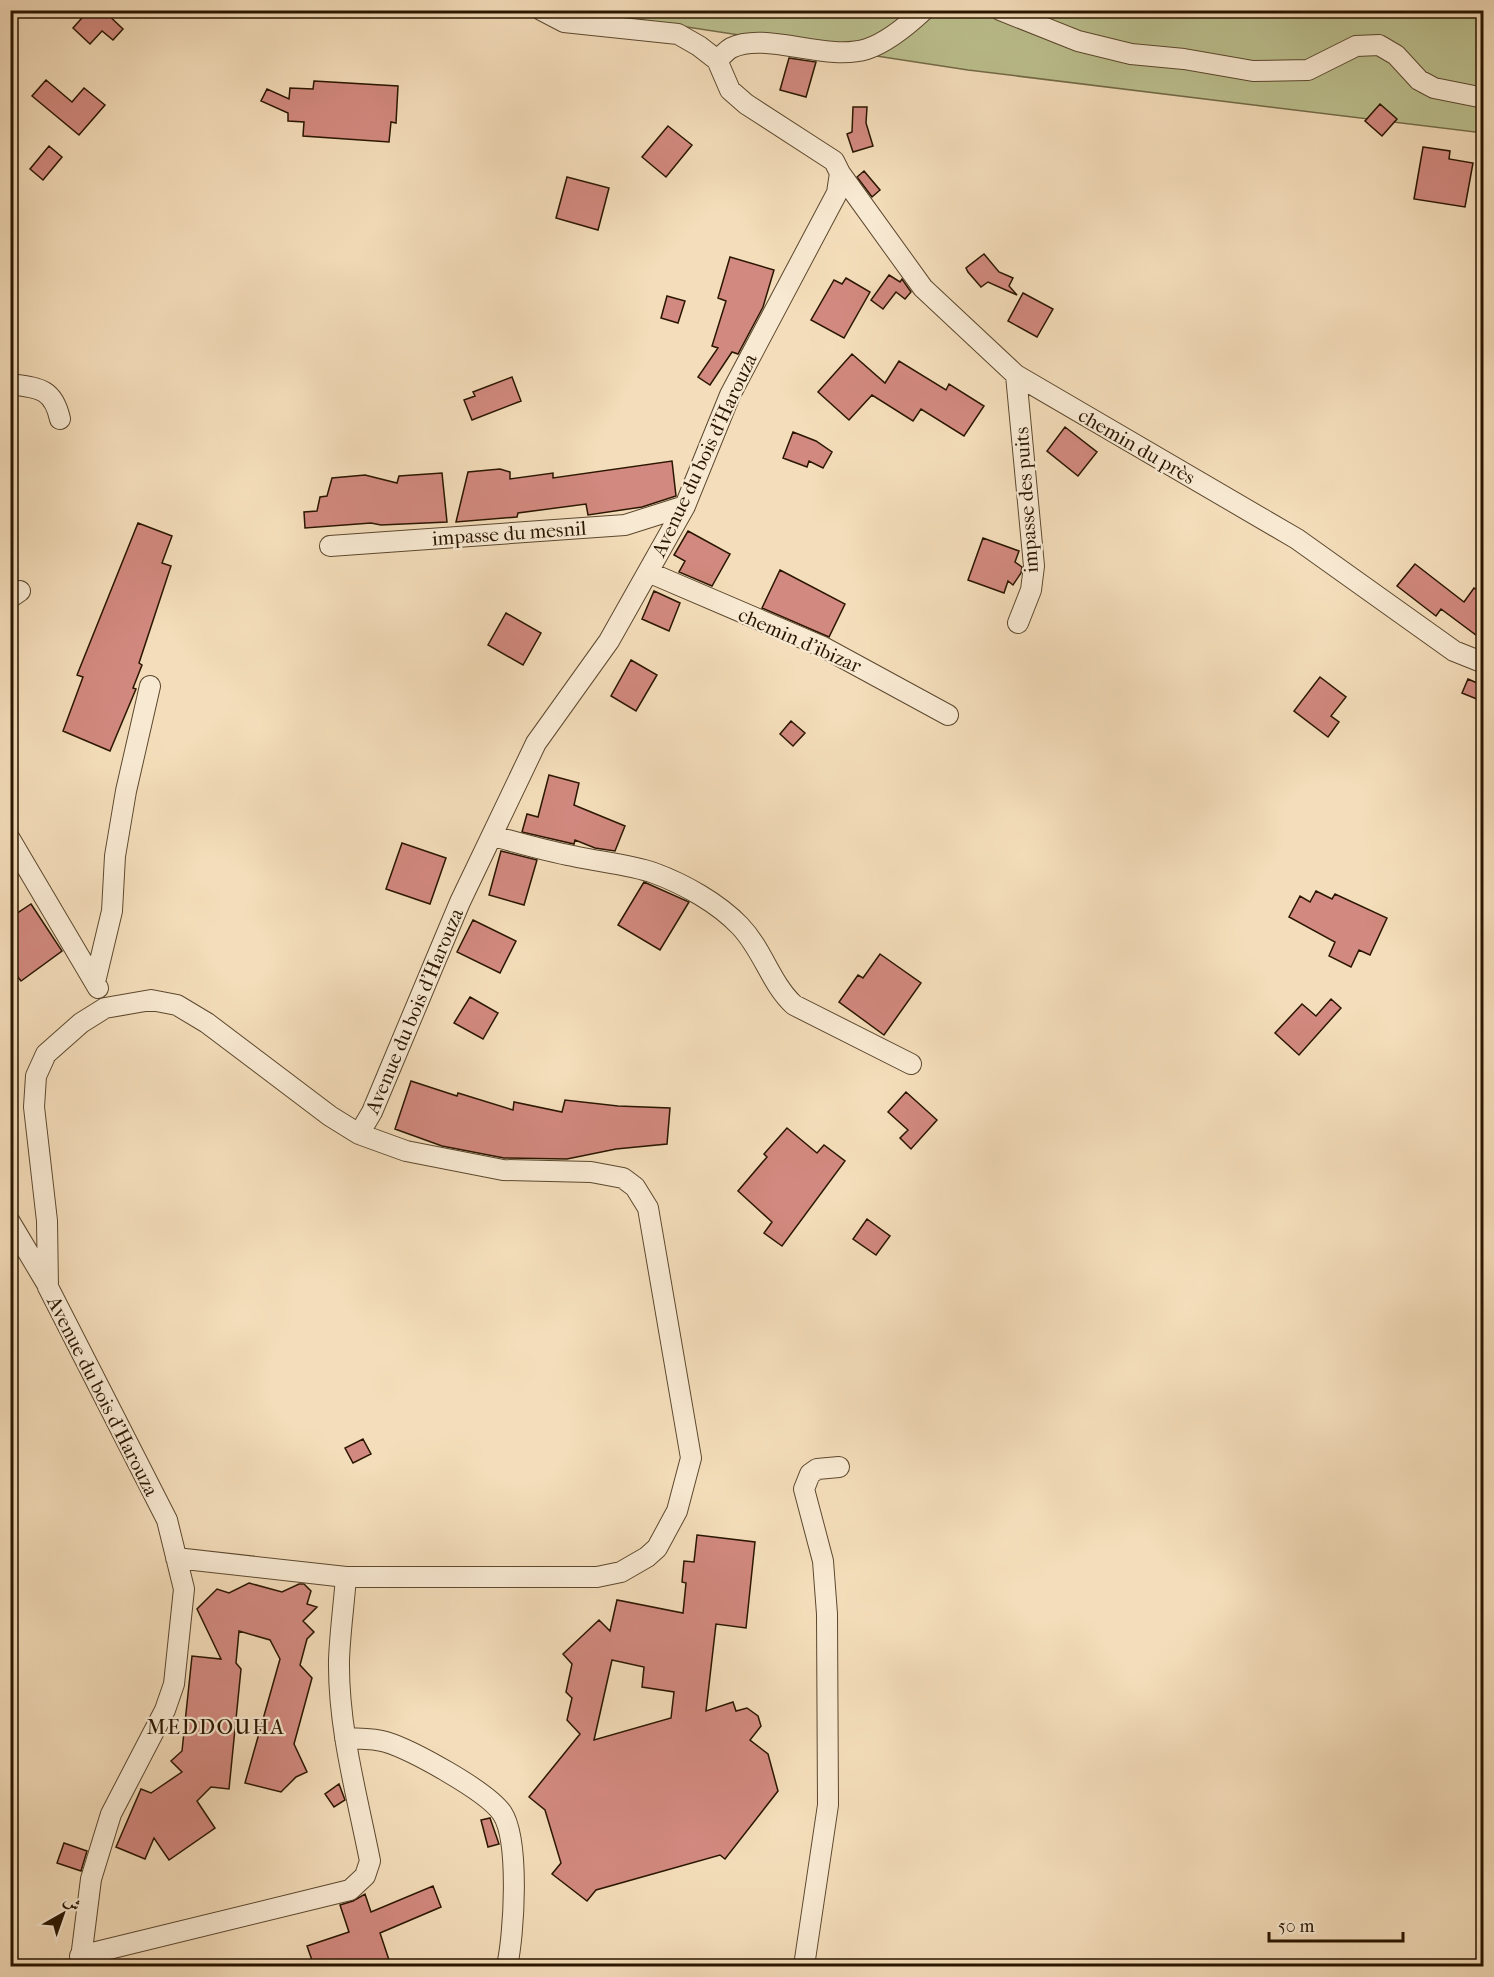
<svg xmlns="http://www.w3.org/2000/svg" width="1494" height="1977" font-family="'IM FELL French Canon',Amiri,serif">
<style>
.green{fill:#bcc08f;stroke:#736b48;stroke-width:1.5}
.building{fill:#d2897f;stroke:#2a1600;stroke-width:1.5;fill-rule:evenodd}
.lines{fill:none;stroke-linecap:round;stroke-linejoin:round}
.street-casing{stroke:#5c482e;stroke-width:22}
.street{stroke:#f8e9d2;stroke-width:20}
.labels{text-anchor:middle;stroke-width:4.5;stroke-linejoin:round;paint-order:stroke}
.street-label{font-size:20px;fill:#2a1600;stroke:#f8e9d2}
.neighbourhood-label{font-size:21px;letter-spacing:1.5px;fill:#2a1600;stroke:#f8e9d2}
</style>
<rect width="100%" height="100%" fill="#f4ddba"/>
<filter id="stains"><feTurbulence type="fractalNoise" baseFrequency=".00333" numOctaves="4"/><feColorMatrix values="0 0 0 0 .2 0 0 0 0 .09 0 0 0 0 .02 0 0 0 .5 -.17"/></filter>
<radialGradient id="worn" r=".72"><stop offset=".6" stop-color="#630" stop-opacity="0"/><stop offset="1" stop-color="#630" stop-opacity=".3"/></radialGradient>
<path class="green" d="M582 11H1483V133L968 70Z"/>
<path class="building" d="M89 10H103L123 29 113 40 102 31 90 44 73 28Z
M789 58 816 62 806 97 780 90Z
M46 80 72 102 84 88 105 105 79 135 32 96Z
M314 81 398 86 396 123 391 122 389 142 303 136 304 122 288 121V113L261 101 267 89 289 99 290 88 313 89Z
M1380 104 1397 119 1382 136 1365 121Z
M853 107H867L866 123 873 146 853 152 847 134 852 132Z
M668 126 692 145 666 177 642 157Z
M49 146 62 157 43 180 30 169Z
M1423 147 1450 151 1449 159 1473 163 1465 207 1414 199Z
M864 171 880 190 872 197 857 177Z
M567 177 609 188 598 230 556 218Z
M984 254 999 272 1013 278 1009 286 1017 295 988 282 981 287 968 272 966 268Z
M730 257 774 270 763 307 738 354 732 352 710 385 698 377 718 348 712 346 726 301 718 298Z
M889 275 900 282 902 279 911 292 905 299 896 292 883 309 871 300Z
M846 278 870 292 844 338 811 320 834 280 842 284Z
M1023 293 1053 309 1037 337 1008 321Z
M667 296 685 301 678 323 661 318Z
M852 354 885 383 899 361 946 390 949 384 984 406 964 436 921 409 913 421 872 395 849 420 818 392Z
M512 377 521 401 472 420 464 400 475 396 473 392Z
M1065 427 1097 452 1078 476 1047 451Z
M793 432 816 441 832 452 823 468 809 461 807 467 783 458Z
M672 461 676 496 642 507 588 515 586 504 518 513 517 517 456 522 468 472 500 469 510 472V479L553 473V478Z
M442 473 447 522 381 525 371 523 305 528 304 512 317 511 320 497 327 496 332 478 365 475 397 483 399 476Z
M138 523 172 536 162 563 171 566 139 663 142 665 133 688 136 689 110 751 63 731 83 677 77 675Z
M688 531 730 554 712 586 679 572 685 561 674 555Z
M983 538 1019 551 1015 562 1022 567 1021 573 1013 585 1008 581 1004 593 968 580Z
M1415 564 1464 602 1474 588 1484 595V641L1441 609 1436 616 1397 586Z
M780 570 845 604 829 637 762 608Z
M654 591 680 603 669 631 642 619Z
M506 613 541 633 523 665 488 645Z
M631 660 657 675 636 711 611 696Z
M1320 677 1346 697 1331 716 1339 722 1328 737 1294 711Z
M1468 679 1484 686V702L1462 693Z
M791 721 805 733 793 746 780 734Z
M549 775 579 783 574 805 625 826 615 851 595 848 575 840 574 844 522 832 527 814 538 817Z
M402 843 446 858 430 904 386 889Z
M501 851 537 860 524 905 489 895Z
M644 882 689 902 660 950 618 925Z
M1316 891 1332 899 1335 894 1387 918 1370 955 1359 950 1351 967 1329 956 1335 942 1289 917 1300 896 1310 902Z
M31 904 62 951 21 981 10 967V918Z
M473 920 516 941 500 973 457 952Z
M880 954 921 983 884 1035 839 1002 858 975 863 978Z
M470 997 498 1013 483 1039 454 1023Z
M1331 999 1341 1008 1299 1055 1275 1033 1302 1004 1316 1016Z
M411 1081 457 1096 458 1093 513 1110 514 1102 562 1112 565 1100 618 1106 670 1108 667 1144 616 1149 567 1159 504 1158 442 1146 395 1129Z
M906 1092 937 1120 911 1149 900 1138 908 1130 888 1112Z
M787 1128 817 1153 824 1145 845 1161 782 1246 764 1233 772 1222 738 1191 767 1157 764 1154Z
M867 1219 890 1236 876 1255 853 1239Z
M363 1439 371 1454 353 1463 345 1448Z
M697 1535 755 1542 746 1628 716 1624 706 1711 733 1702 736 1711 747 1708 758 1716 761 1726 750 1740 768 1754 778 1791 725 1859 720 1855 596 1890 587 1901 552 1874 561 1863 545 1810 529 1797 580 1734 567 1720 572 1698 566 1692 572 1664 563 1654 599 1620 610 1631 617 1600 683 1613 686 1583 682 1582 684 1561 694 1562ZM612 1660 644 1667 642 1687 674 1692 671 1718 594 1740Z
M249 1583 282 1592 299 1584H304L311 1591 307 1604 317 1607 303 1621 314 1632 307 1639 300 1665 312 1678 294 1744 307 1772 296 1777 281 1792 245 1783 280 1659 270 1640 239 1631 236 1663 241 1669 229 1789 211 1787 197 1801 215 1828 169 1860 154 1838 145 1859 116 1847 141 1789 151 1793 182 1772 171 1761 182 1751 192 1656 221 1659 197 1609 217 1589 229 1593Z
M339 1784 345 1800 334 1807 325 1794Z
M490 1818 499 1844 488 1847 481 1820Z
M64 1843 87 1851 81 1871 57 1863Z
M433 1886 441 1907 380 1933 391 1966H314L307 1946 349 1932 340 1905 353 1901 365 1894 371 1912Z"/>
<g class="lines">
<g class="street-casing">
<path id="street" d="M1000 10 1078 41 1131 54 1184 59 1253 71 1308 70 1356 46 1379 45 1396 55 1419 80 1434 88 1484 98
M717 60C721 57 726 51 731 48 766 31 826 62 867 49 888 42 908 25 924 10
M840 173 923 288 1016 375 1297 539 1454 651 1484 663
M1016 375 1034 566 1031 590 1018 623
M10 384C39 388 53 388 60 419
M330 546 625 525 685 506
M648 572 823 647 948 715
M10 598 20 591
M493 836C519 843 546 851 573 856 599 862 629 864 654 873 684 884 718 903 740 926 763 950 771 984 794 1005L911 1064
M10 839 98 988
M95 982 112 911 115 856 126 791 150 686
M10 1222 47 1284
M176 1558 346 1577H597L621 1572 647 1557 657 1548 677 1511 691 1458 648 1208 635 1187 623 1178 591 1172 503 1170 406 1151 359 1134
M345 1738C358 1739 373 1738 386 1742 412 1750 487 1791 502 1813 520 1840 514 1935 507 1966
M80 1956 350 1890 365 1876 370 1861C357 1795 338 1728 339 1660 340 1632 344 1604 346 1577
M80 1966 91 1879 111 1814 165 1710 174 1684 184 1589 167 1520 48 1287 47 1221 34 1107 36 1076 46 1054 81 1023 105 1008 151 1000 177 1005 207 1023 330 1116 359 1134 372 1112 460 902 536 743 609 641 685 506 730 395 837 193 840 173 834 161 746 104 730 90 717 60 699 46 678 34 564 22 541 10
M804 1966 828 1805 827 1614 823 1561 804 1489 810 1474 817 1469 839 1467"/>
</g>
<use href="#street" class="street"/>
</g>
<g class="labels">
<g class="street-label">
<text transform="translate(1137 446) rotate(30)" y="7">chemin du près</text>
<text transform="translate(704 455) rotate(-65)" y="7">Avenue du bois d'Harouza</text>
<text transform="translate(1026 500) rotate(-94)" y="7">impasse des puits</text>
<text transform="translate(509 533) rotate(-4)" y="7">impasse du mesnil</text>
<text transform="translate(800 640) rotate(24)" y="7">chemin d'ibizar</text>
<text transform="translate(414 1011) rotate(-67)" y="7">Avenue du bois d'Harouza</text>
<text transform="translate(103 1396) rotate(63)" y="7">Avenue du bois d'Harouza</text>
</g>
<g class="neighbourhood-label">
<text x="216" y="1734">MEDDOUHA</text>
</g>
</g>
<rect width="1494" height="1977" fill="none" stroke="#f4ddba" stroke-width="36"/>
<rect x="12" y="12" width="1470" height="1953" fill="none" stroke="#2a1600" stroke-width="3"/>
<rect x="18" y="18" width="1458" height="1941" fill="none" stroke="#2a1600" stroke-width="1.5"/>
<g transform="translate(63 1914) rotate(40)" stroke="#f8e9d2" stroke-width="4.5" paint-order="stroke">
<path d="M0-4.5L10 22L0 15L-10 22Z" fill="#2a1600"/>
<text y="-9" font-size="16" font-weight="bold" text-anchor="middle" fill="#2a1600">ش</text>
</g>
<path d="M1269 1932v9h134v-9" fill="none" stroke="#2a1600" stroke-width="3"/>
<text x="1278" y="1932" font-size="18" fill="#2a1600" stroke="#f8e9d2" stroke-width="4.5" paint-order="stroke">50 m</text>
<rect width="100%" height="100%" filter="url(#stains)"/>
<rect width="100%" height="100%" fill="url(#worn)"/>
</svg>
